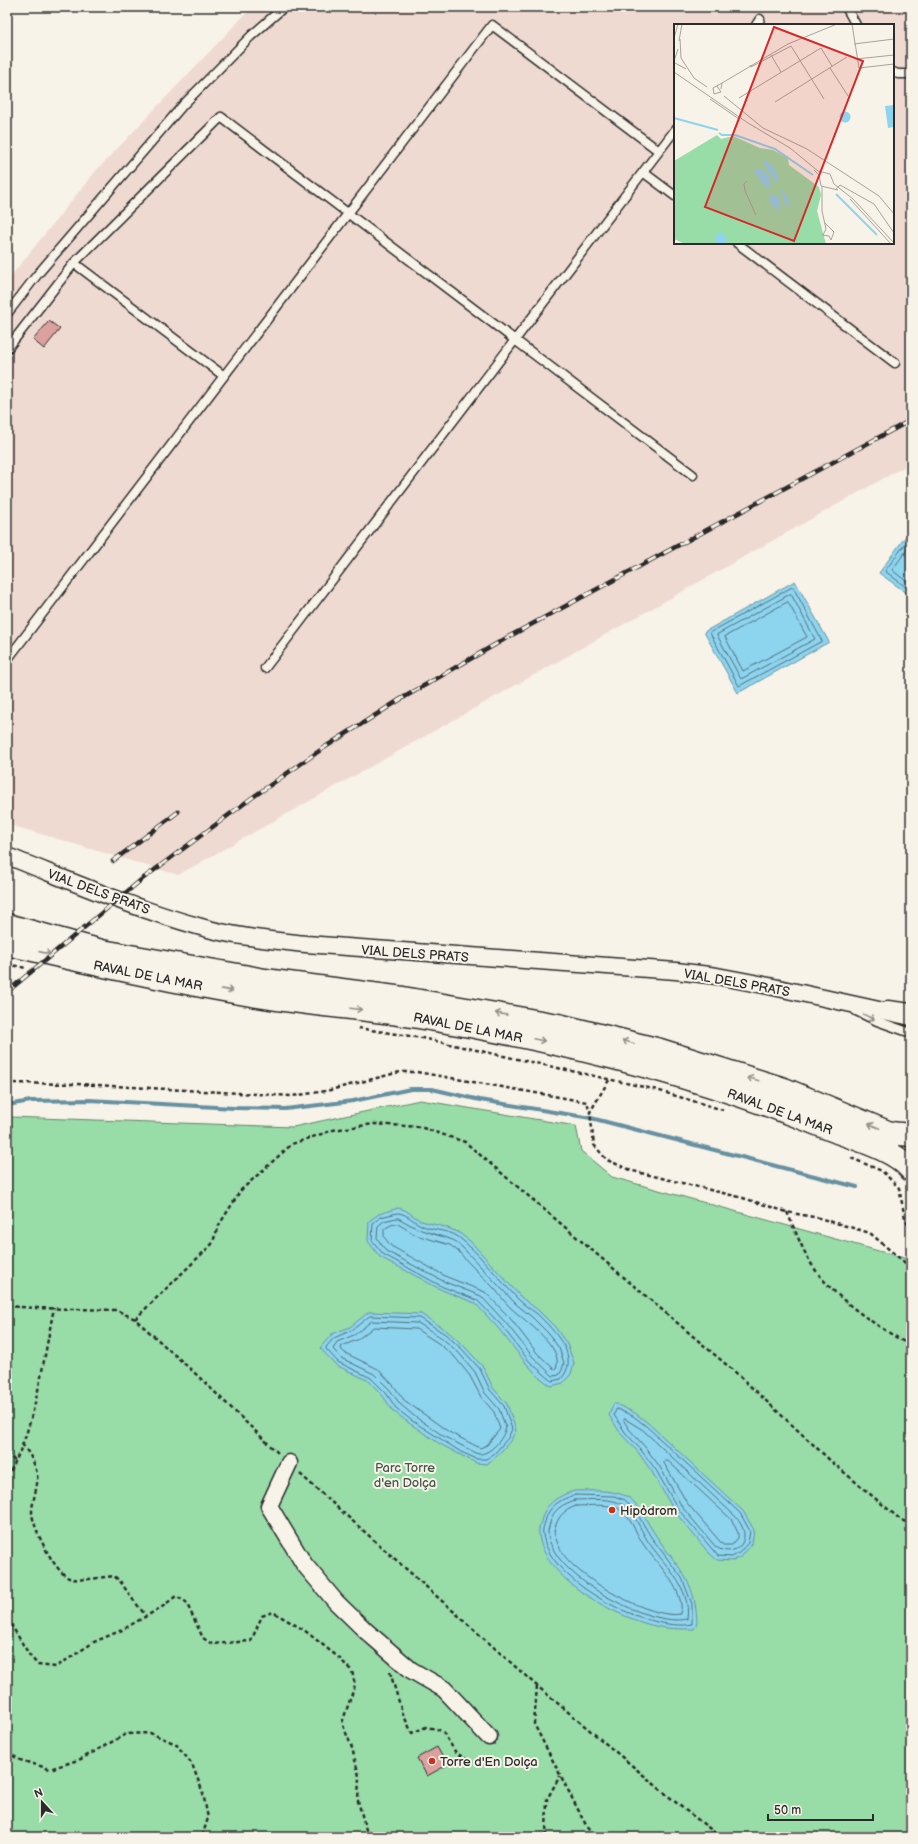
<svg xmlns="http://www.w3.org/2000/svg" width="918" height="1844" font-family="'Balsamiq Sans',sans-serif">
<style>
.built{fill:#efdad2;fill-rule:evenodd}
.green{fill:#98dca8;stroke:#62846a}
.water{fill:#8dd4ef;stroke:#6690a1}
.lines{fill:none;stroke-linecap:round;stroke-linejoin:round}
.shore{stroke:#526f79;stroke-width:1}
.stream{stroke:#6690a1;stroke-width:4}
.building{fill:#dca19f;stroke:#2b2b2b}
.lane-casing{stroke:#2b2b2b;stroke-width:11}
.street-casing{stroke:#2b2b2b;stroke-width:19}
.secondary-casing{stroke:#2b2b2b;stroke-width:25}
.path{stroke:#2b2b2b;stroke-width:2.5;stroke-dasharray:4 3;stroke-linecap:butt}
.lane{stroke:#f7f3e8;stroke-width:8}
.street{stroke:#f7f3e8;stroke-width:16}
.secondary{stroke:#f7f3e8;stroke-width:22}
.rail-casing{stroke:#2b2b2b;stroke-width:4.5}
.rail{stroke:#f7f3e8;stroke-width:3;stroke-dasharray:9;stroke-linecap:butt}
.oneway{stroke:#918f8a}
.poi-dot{fill:#c8321e;stroke:#f7f3e8;stroke-width:1.5}
.labels{text-anchor:middle;stroke-width:4;stroke-linejoin:round;paint-order:stroke}
.street-label{font-size:13px;fill:#2b2b2b;stroke:#f7f3e8}
.park-label{font-size:13px;fill:#46574a;stroke:#f7f3e8}
.poi-label{font-size:13px;fill:#2b2b2b;stroke:#f7f3e8;text-anchor:start}
.inset-river{fill:none;stroke:#8dd4ef;stroke-width:2}
.inset-road{fill:none;stroke:#a5a39c;stroke-width:1}
.view{fill:#d62828;fill-opacity:0.15;stroke:#d62828;stroke-width:2}
.inset-edge{fill:none;stroke:#2b2b2b;stroke-width:2}
</style>
<rect width="100%" height="100%" fill="#f7f3e8"/>
<filter id="ink" filterUnits="userSpaceOnUse"><feTurbulence type="fractalNoise" baseFrequency=".025" numOctaves="2"/><feDisplacementMap in="SourceGraphic" scale="8" xChannelSelector="R" yChannelSelector="G"/><feConvolveMatrix kernelMatrix="1 2 1 2 8 2 1 2 1" color-interpolation-filters="sRGB"/></filter>
<g filter="url(#ink)">
<path class="built" d="M252 7H911V463L178 875 7 824V281L94 173ZM675 25H893V243H675Z"/>
<path class="green" d="M420 1100 576 1126 581 1151 612 1177 911 1260V1837H7V1119L10 1117 293 1127Z"/>
<path class="water" d="M911 529V596L879 573Z
M795 581 829 642 738 693 704 632Z
M398 1208 405 1210 421 1221 445 1227 458 1232 470 1241 522 1298 538 1310 555 1327 567 1344 574 1363 571 1374 563 1383 551 1386 539 1377 526 1363 498 1328 475 1303 442 1290 380 1257 368 1241 369 1221 379 1214Z
M369 1312 421 1314 447 1331 464 1346 483 1367 493 1388 507 1404 516 1430 511 1440 497 1456 487 1464 476 1463 440 1444 409 1423 393 1411 383 1396 369 1381 336 1365 320 1348 332 1334 350 1327Z
M614 1403 635 1413 648 1423 743 1511 754 1530 752 1544 742 1556 733 1561 717 1560 708 1552 675 1512 652 1472 638 1452 621 1434 609 1415Z
M574 1491C590 1491 610 1489 626 1496 640 1503 646 1522 655 1534 672 1561 693 1577 696 1611 697 1618 698 1623 694 1629 681 1629 668 1629 655 1626 616 1617 543 1579 539 1534 538 1530 540 1526 541 1522 544 1504 558 1496 574 1491Z"/>
<g class="lines">
<path class="shore" d="M911 536 885 571 911 591
M911 544 892 570 911 585
M793 587 822 641 739 686 710 633Z
M791 594 815 639 741 679 717 635Z
M788 602 807 637 743 671 725 637Z
M398 1213C407 1214 412 1220 419 1224 431 1231 445 1229 457 1236 479 1252 499 1280 519 1300 524 1305 530 1309 536 1313 546 1322 557 1334 564 1346 570 1358 570 1369 561 1379L552 1381 529 1361 501 1325 477 1300 443 1287 383 1254 372 1240 373 1223 381 1217Z
M398 1218 418 1229 453 1240 463 1248 516 1304 532 1317 548 1333 559 1348 564 1363 562 1370 559 1375 553 1376 533 1357 505 1322 481 1296 445 1282 386 1251 377 1238 378 1226 384 1221Z
M398 1224 416 1235 450 1245 459 1252C470 1265 482 1276 494 1288 500 1295 505 1303 512 1309 525 1321 565 1348 556 1368L554 1369 537 1353 510 1318 485 1292 447 1277 391 1246 384 1237V1229L391 1225Z
M370 1316 420 1318 445 1334 461 1348 480 1369 490 1390 504 1406 512 1429 508 1438 495 1453 486 1459H477L461 1452 411 1420 396 1408 386 1393 371 1378 338 1362 326 1349V1347L334 1338 352 1330Z
M372 1321 418 1323 442 1338 458 1352 475 1372 485 1393 499 1409 506 1428C503 1439 490 1455 478 1454L445 1437 414 1416 400 1404 390 1390 374 1374 341 1358 333 1349 337 1342 354 1335Z
M374 1327 416 1329 438 1343 454 1356 470 1376 481 1397 494 1412 500 1429 487 1445 480 1448 449 1432 404 1400 394 1386 378 1369 345 1353 341 1349 342 1346 357 1340Z
M617 1409 633 1416 646 1426 740 1513 750 1531 748 1543 739 1553 732 1557 718 1556 678 1509 656 1470 641 1450 625 1432 614 1415Z
M625 1419 643 1430 736 1517C739 1521 744 1528 744 1534 745 1550 726 1556 715 1546L682 1507 660 1467 645 1447 629 1429 624 1421Z
M665 1461H668L732 1520 738 1533V1538L732 1545H723L687 1503 664 1463Z
M575 1495 614 1496 625 1500 635 1510 651 1537 682 1578 692 1604V1624C649 1633 548 1582 543 1534 542 1530 544 1525 545 1522 548 1506 561 1499 575 1495Z
M575 1500C589 1500 612 1497 623 1505 635 1514 640 1528 647 1540 663 1564 692 1587 687 1619 650 1628 549 1575 548 1532 548 1530 549 1526 550 1523 552 1510 563 1504 575 1500Z
M576 1506C588 1506 608 1503 619 1509 630 1516 635 1531 642 1542 654 1562 685 1587 681 1614 652 1620 580 1579 564 1555 559 1548 556 1540 554 1532 557 1518 562 1511 576 1506Z"/>
<path class="stream" d="M7 1105 31 1101 89 1100 234 1108 285 1109 353 1101 411 1089H432L480 1100 591 1118 857 1187"/>
</g>
<path class="building" d="M49 321 60 329 44 349 33 340Z
M437 1747 447 1765 427 1776 417 1758Z"/>
<g class="lines">
<g class="lane-casing">
<path id="lane" d="M846 7 856 25
M756 25 760 19
M893 72 898 74H911
M643 172 675 196
M737 243 895 363
M74 263 224 376
M7 314 37 275 183 105 251 36 284 7
M7 349 74 263 221 117 693 475
M7 660 492 25 659 151
M265 668 675 130
M888 1005 911 1008
M856 1011 877 1021 911 1033"/>
</g>
<g class="street-casing">
<path id="street" d="M7 856C71 881 135 909 201 927 235 937 271 940 306 944L676 971 717 976 769 986 911 1017
M289 1463 269 1506 304 1564 336 1602 366 1631 411 1670 444 1689 489 1737"/>
</g>
<g class="secondary-casing">
<path id="secondary" d="M7 925 102 951 265 980 403 998 558 1025 660 1050 784 1089 890 1133 911 1135
M7 944C94 964 182 984 270 998 321 1006 373 1009 424 1018 563 1041 702 1076 832 1130 855 1139 896 1150 911 1170"/>
</g>
<path class="path" d="M7 964 26 968
M358 1028 422 1038 653 1089 723 1110
M609 1080 590 1112 594 1145 607 1160 633 1171 743 1198 787 1212 819 1218 870 1233 911 1268
M7 1083 78 1084 292 1096 326 1091 400 1072H417L587 1102 590 1112
M851 1158 882 1171 899 1188 905 1218 911 1232
M787 1212C795 1230 802 1249 812 1265 834 1299 877 1326 911 1346
M7 1306 34 1308 116 1310 135 1319 198 1376 279 1454
M135 1319 212 1244 219 1225 241 1190 292 1144 333 1130 374 1124 420 1127 465 1142 735 1372 833 1463 901 1520 911 1524
M22 1444C30 1454 39 1469 37 1483 36 1493 32 1502 32 1513 33 1528 54 1571 69 1578 79 1582 102 1577 114 1576L120 1581 131 1597 146 1616
M7 1453 16 1462
M300 1474 537 1686 685 1810 721 1837
M7 1477C35 1431 43 1361 54 1308
M7 1618 30 1656 38 1665 56 1667 94 1642 122 1630 162 1607 176 1596 186 1602 203 1638 212 1644 251 1641 262 1616 273 1612 304 1630 338 1657 352 1671 355 1685 342 1723 352 1748 359 1776 358 1801 368 1837
M390 1672 402 1712 412 1733 426 1727 437 1729 443 1732 456 1753 473 1763
M537 1686 534 1724 588 1829 600 1837
M7 1752 20 1760 50 1769 81 1759 126 1734 150 1733 176 1744 192 1764 203 1793 208 1818 202 1837
M546 1837 547 1799 560 1776
M692 1837H698"/>
<use href="#lane" class="lane"/>
<use href="#street" class="street"/>
<use href="#secondary" class="secondary"/>
<g class="rail-casing">
<path id="rail" d="M113 861 178 812
M7 992 141 880 253 797 322 749 401 699 510 636 911 420"/>
</g>
<use href="#rail" class="rail"/>
</g>
<defs><path id="oneway-shaft" d="M-6 0H5M1.5-3L5.5 0L1.5 3" fill="none" stroke-width="1.6" stroke-linecap="round" stroke-linejoin="round"/></defs>
<g class="oneway">
<use href="#oneway-shaft" transform="translate(45 953) rotate(13)"/>
<use href="#oneway-shaft" transform="translate(227 990) rotate(11)"/>
<use href="#oneway-shaft" transform="translate(356 1009) rotate(7)"/>
<use href="#oneway-shaft" transform="translate(501 1014) rotate(-169)"/>
<use href="#oneway-shaft" transform="translate(869 1017) rotate(26)"/>
<use href="#oneway-shaft" transform="translate(539 1040) rotate(12)"/>
<use href="#oneway-shaft" transform="translate(628 1042) rotate(-166)"/>
<use href="#oneway-shaft" transform="translate(753 1079) rotate(-163)"/>
<use href="#oneway-shaft" transform="translate(874 1126) rotate(-157)"/>
</g>
</g>
<g class="poi-dot">
<circle cx="612" cy="1510" r="4"/>
<circle cx="432" cy="1761" r="4"/>
</g>
<g class="labels">
<g class="street-label">
<text transform="translate(99 891) rotate(20)" y="5">VIAL DELS PRATS</text>
<text transform="translate(415 953) rotate(4)" y="5">VIAL DELS PRATS</text>
<text transform="translate(148 975) rotate(11)" y="5">RAVAL DE LA MAR</text>
<text transform="translate(737 982) rotate(10)" y="5">VIAL DELS PRATS</text>
<text transform="translate(468 1027) rotate(11)" y="5">RAVAL DE LA MAR</text>
<text transform="translate(780 1111) rotate(20)" y="5">RAVAL DE LA MAR</text>
</g>
<g class="park-label">
<text x="405" y="1472">Parc Torre<tspan x="405" dy="15">d'en Dolça</tspan></text>
</g>
<g class="poi-label">
<text x="620" y="1515">Hipòdrom</text>
<text x="440" y="1766">Torre d'En Dolça</text>
</g>
</g>
<g transform="translate(674 24)">
<rect width="220" height="220" fill="#f7f3e8"/>
<path d="M43 111 47 115 59 112 86 124 99 126 114 134 115 141 145 163 147 171 143 187 152 220H11L0 215V137Z" fill="#98dca8"/>
<path d="M220 81V103L214 104 211 82ZM165.5 93a5.5 5.5 0 1 1 11 0a5.5 5.5 0 1 1-11 0ZM90 136 99 142 105 155 103 159 90 140ZM87 145 95 152 97 162 94 164 89 160 80 146ZM107 163 116 178 114 183 110 177ZM98 170 106 174V188L96 178 95 173ZM41.5 215a5.5 5.5 0 1 1 11 0a5.5 5.5 0 1 1-11 0Z" fill="#8dd4ef"/>
<path class="inset-river" d="M0 94 44 106M45 109 48 111H61L101 125 139 151M162 170 203 211"/>
<path class="inset-road" d="M178 0 185 44 220 40M0 14 4 0M6 15 7 34 20 54M5 17 8 0M180 20 220 15M97 31 107 48M182 35 220 31M0 37 4 25M1 39 12 45M76 41 77 43 117 22 150 75M156 44 174 72M0 48 74 99 116 124 144 147 156 150 160 160 179 175 220 219M20 54 33 63M48 59 114 20 163 0M43 62 47 68 40 70 39 64 48 59 47 65M50 72 89 104 133 125 205 172 220 190M65 74 147 24 158 42M36 75 65 95M101 78 173 33M140 146 145 151 147 162 164 166M73 157 70 160 71 167 82 191M148 163V187L152 205 149 211M161 166 166 161 200 180 220 209M176 175 217 220M148 211 155 212 157 216 160 208 151 199"/>
<path class="view" d="M100 3 189 37 120 217 31 183Z"/>
<rect width="220" height="220" class="inset-edge"/>
</g>
<rect width="918" height="1844" fill="none" stroke="#f7f3e8" stroke-width="24"/>
<rect x="12" y="12" width="894" height="1820" fill="none" stroke="#2b2b2b" stroke-width="1.5" filter="url(#ink)"/>
<g transform="translate(42 1802) rotate(339)" stroke="#f7f3e8" stroke-width="3" paint-order="stroke">
<path d="M0-3L7 15L0 10L-7 15Z" fill="#2b2b2b"/>
<text y="-6" font-size="11" font-weight="bold" text-anchor="middle" fill="#2b2b2b">N</text>
</g>
<path d="M768 1814v6h105v-6" fill="none" stroke="#2b2b2b" stroke-width="2"/>
<text x="774" y="1814" font-size="12" fill="#2b2b2b" stroke="#f7f3e8" stroke-width="3" paint-order="stroke">50 m</text>
</svg>
